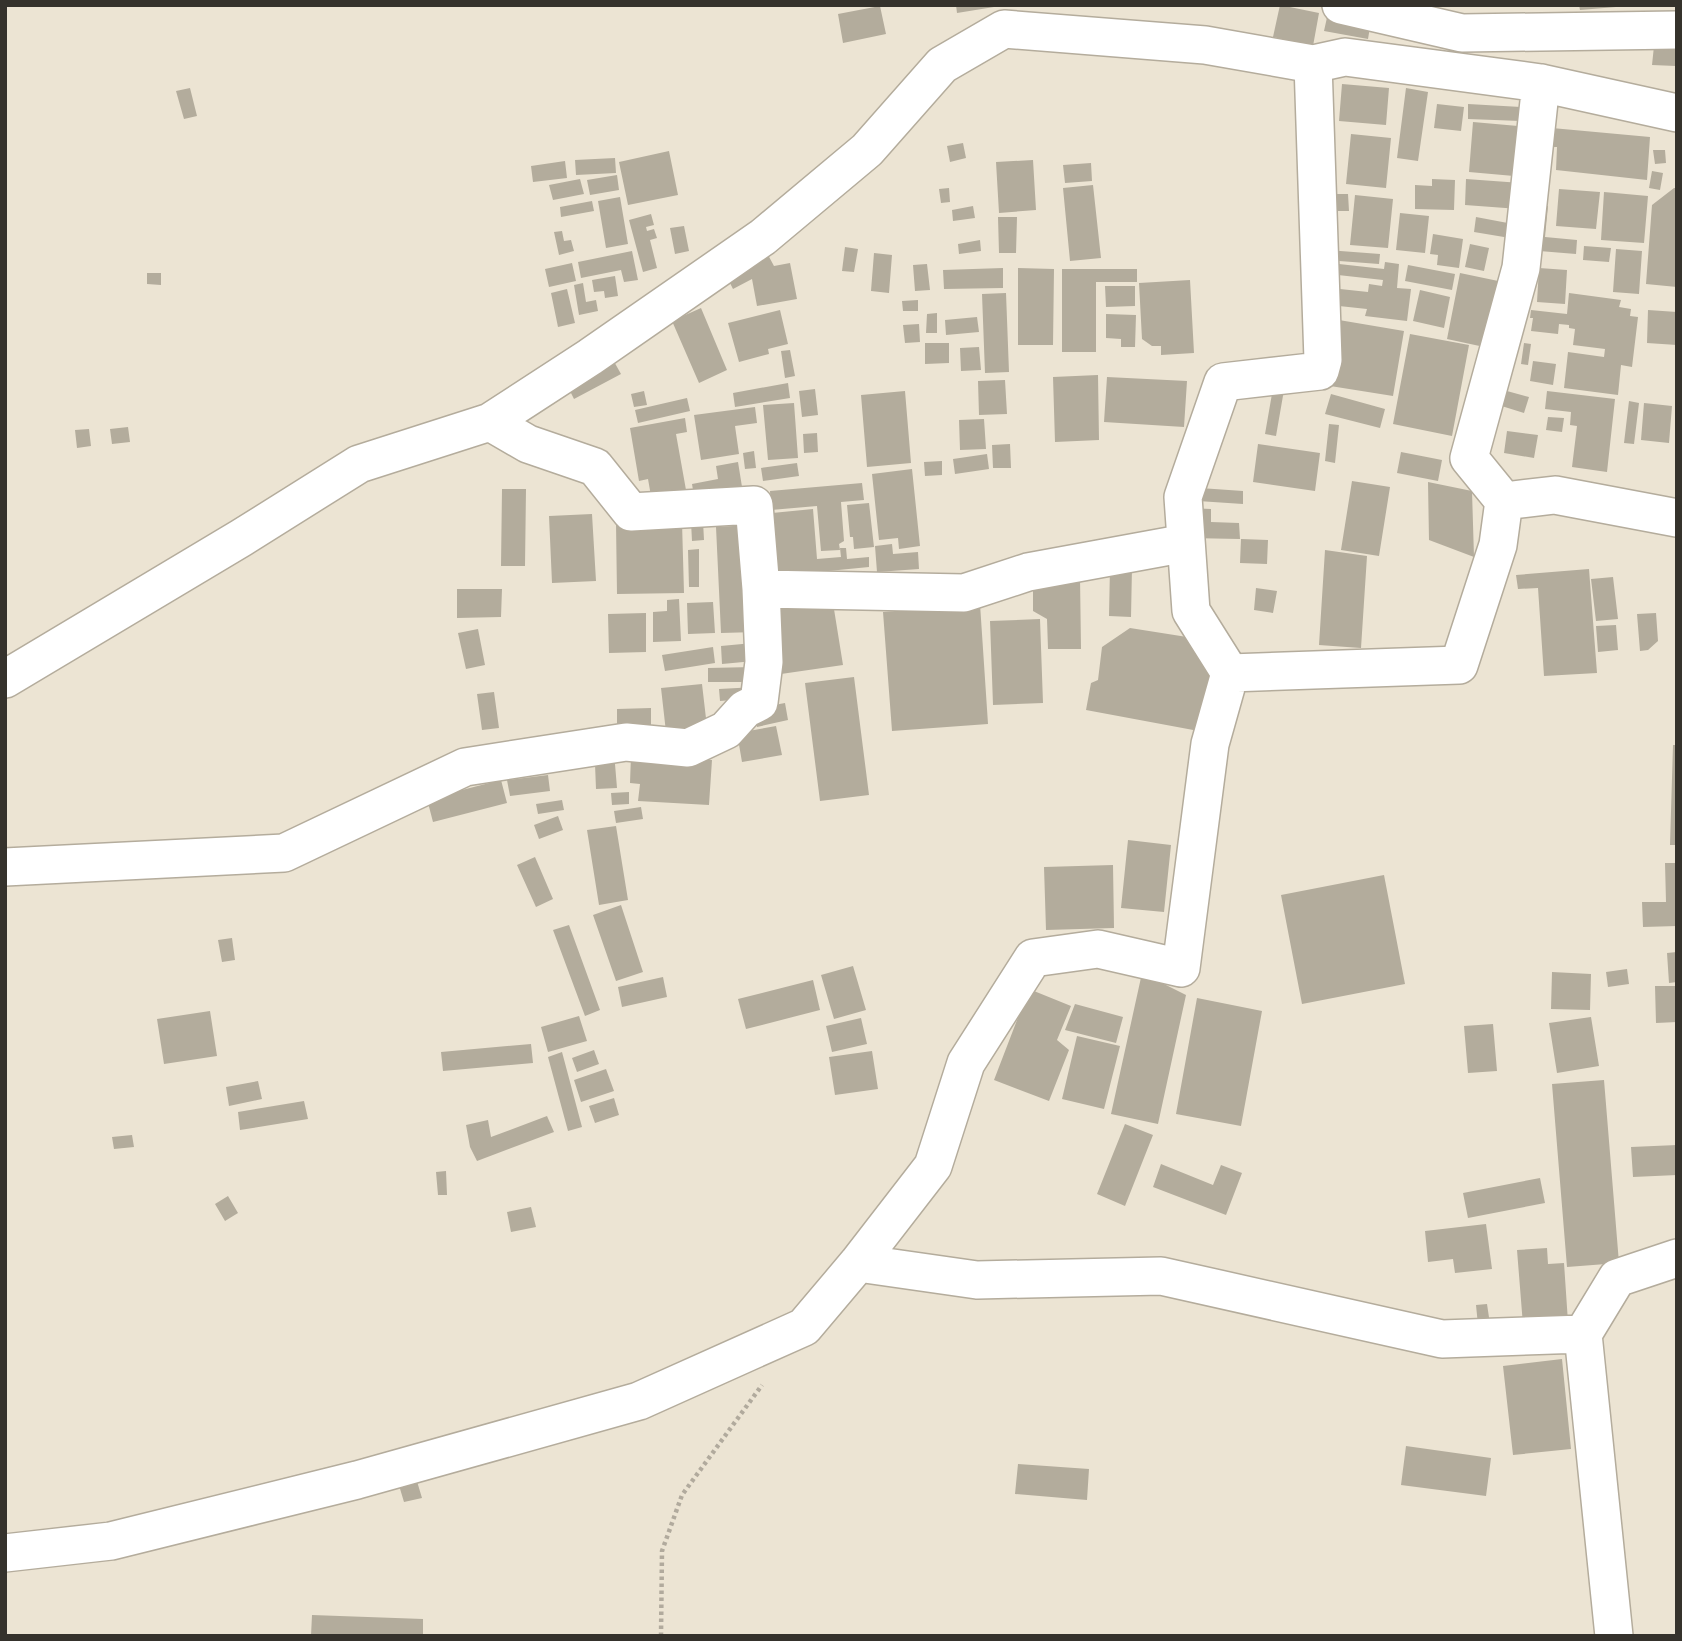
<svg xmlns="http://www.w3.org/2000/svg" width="1682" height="1641" font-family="'Public Sans',sans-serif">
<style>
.building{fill:#b3ac9c}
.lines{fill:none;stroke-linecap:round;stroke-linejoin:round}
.minor-casing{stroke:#b4ac9c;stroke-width:40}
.path{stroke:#b1aa9d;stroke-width:4.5;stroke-dasharray:3.5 3.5;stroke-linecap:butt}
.minor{stroke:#fff;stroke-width:37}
</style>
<rect width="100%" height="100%" fill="#ece4d3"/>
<path class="building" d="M956 5H994V7L957 13Z
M1280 5 1319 13 1313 46 1273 37Z
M1579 5H1616V7L1580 10Z
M880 6 886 34 843 43 838 14Z
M1328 13 1371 21 1368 39 1324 31Z
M1654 46 1677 47 1676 66 1652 65Z
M1342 84 1389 88 1386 125 1339 121Z
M190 88 197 116 184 119 176 91Z
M1406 88 1428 92 1418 161 1397 158Z
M1437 104 1464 107 1461 131 1434 128Z
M1468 104 1521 107V121L1468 119Z
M1473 122 1518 126 1514 176 1469 172Z
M1541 127 1650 137 1647 180 1556 170 1557 147H1552L1550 175 1538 174Z
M1351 134 1391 138 1386 188 1346 184Z
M963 143 966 158 950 162 947 146Z
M1653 150H1665L1666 163 1655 164Z
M669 151 678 195 628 205 619 162Z
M615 158 616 173 576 175 575 160Z
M1033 160 1036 210 999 213 996 162Z
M565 161 567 178 533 182 531 166Z
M1091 163 1092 181 1065 183 1063 165Z
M1652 171 1663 173 1660 190 1649 188Z
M617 175 619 190 590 195 587 180Z
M580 179 584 194 553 200 549 185Z
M1432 179 1455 180 1454 210 1415 209V185L1432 186Z
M1466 179 1521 183 1519 209 1465 205Z
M1093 185 1101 258 1070 261 1063 188Z
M949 188 950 202 941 203 939 189Z
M1674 188H1677V287L1646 284 1652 205Z
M1559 189 1600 192 1596 229 1556 226Z
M1604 192 1648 196 1644 243 1601 240Z
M1330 194H1348L1349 211H1331Z
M1355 195 1393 199 1388 248 1350 245Z
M620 197 628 244 606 248 598 201Z
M592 201 594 211 561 217 560 207Z
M1536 205 1548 206 1545 237 1577 240 1576 254 1527 250Z
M973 206 975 218 953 221 952 210Z
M1400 213 1429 216 1425 253 1396 250Z
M651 214 654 225 646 227 647 231 654 229 657 238 650 240 657 268 643 272 629 220Z
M998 217H1017L1016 253H999Z
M1476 217 1513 224 1510 238 1474 232Z
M684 226 689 251 675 254 670 228Z
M562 231 564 241 571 240 574 251 559 255 554 232Z
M1433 234 1463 239 1459 268 1437 265 1438 255 1430 254Z
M980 240 981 251 959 254 958 244Z
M1470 244 1489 248 1484 271 1465 267Z
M1584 246 1611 248 1609 262 1583 260Z
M845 247 858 249 854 272 842 271Z
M1616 249 1642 251 1639 294 1613 292Z
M1327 250 1380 254 1379 264 1326 260Z
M632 251 638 280 624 282 621 270 581 278 578 262Z
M767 253 774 266 790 263 797 299 757 306 752 279 733 289 726 275Z
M874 253 892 255 889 293 871 291Z
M1385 262 1399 264 1397 288 1411 289 1407 321 1365 316 1367 309 1339 306 1340 289 1368 292 1369 284 1382 286 1383 280 1329 274 1330 263 1384 269Z
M572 263 576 281 549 287 545 269Z
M927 264 930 290 915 291 913 265Z
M1408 265 1455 274 1452 290 1405 281Z
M1003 268V288L944 289 943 270Z
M1018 268 1054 269 1053 345H1018Z
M1539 268 1567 270 1565 304 1537 302Z
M1062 269H1137V282H1096V352H1062Z
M147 273H161V285L147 284Z
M1460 273 1503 282 1489 348 1447 339Z
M615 276 618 296 605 298 604 291 594 292 592 280Z
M1190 280 1194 353 1161 355V346H1152L1142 339 1139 283Z
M583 283 586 302 596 300 598 311 579 315 574 285Z
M1105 286H1135V306L1106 307Z
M567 289 575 323 558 327 551 293Z
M1420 290 1450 297 1444 328 1413 321Z
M1006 293 1009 372 985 373 982 294Z
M1569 293 1621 300 1619 307 1631 309 1630 316 1638 317 1632 367 1621 365 1618 395 1564 388 1568 352 1604 357 1605 349 1573 345 1575 329 1569 328V325L1559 324 1558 334 1531 331 1533 318H1530L1531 310 1567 314Z
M918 300V311H903L902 301Z
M701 308 727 370 699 383 672 321Z
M780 310 788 344 768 349 769 354 739 362 728 323Z
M1648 310 1677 312V345L1647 343Z
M937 313V333H926L927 314Z
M1106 314 1136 315 1135 347H1121V339L1106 338Z
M977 317 979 332 946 335 945 320Z
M1333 319 1404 331 1393 396 1324 385Z
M919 324 920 342 905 343 903 325Z
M1410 334 1469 345 1452 436 1393 424Z
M925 343H949V363L925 364Z
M1524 343 1531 344 1528 365 1521 364Z
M979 347 981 370 961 371 960 348Z
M790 350 795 376 785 378 781 351Z
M612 358 621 374 574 399 566 383Z
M1533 361 1556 364 1553 385 1530 381Z
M1098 375 1099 440 1055 442 1053 377Z
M1107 377 1187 381 1184 427 1104 422Z
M1005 380 1007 414 979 415 978 381Z
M788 383 790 398 735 407 733 393Z
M1273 388 1284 390 1276 436 1265 434Z
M1496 388 1529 397 1524 413 1492 403Z
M815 389 818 415 802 417 799 391Z
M644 391 647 405 634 407 631 394Z
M905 391 911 463 867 467 861 395Z
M1547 391 1615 399 1607 472 1572 467 1577 426 1570 425 1571 412 1545 409Z
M1331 394 1385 409 1380 428 1325 414Z
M687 398 690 411 638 423 635 410Z
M1629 401 1639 403 1634 444 1624 443Z
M794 403 798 458 768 460 763 405Z
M1644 403 1672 406 1669 443 1641 440Z
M755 407 757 423 735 426 739 454 701 460 694 415Z
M1548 417 1564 418 1562 432 1546 430Z
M685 418 687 432 676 434 686 490 651 496 648 479 639 481 630 428Z
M984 419 986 449 960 450 959 420Z
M1329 424 1339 425 1335 463 1325 461Z
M128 427 130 442 112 444 110 429Z
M89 429 91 446 77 448 75 430Z
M1507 431 1538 435 1534 458 1504 453Z
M817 433 818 452 804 453 803 434Z
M1010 444 1011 468H993L992 445Z
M1258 444 1320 453 1315 491 1253 482Z
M754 451 756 468 745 469 743 453Z
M1401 452 1442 460 1438 481 1397 473Z
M987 454 989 469 955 474 953 459Z
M942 461V475L925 476 924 462Z
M738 462 743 493 695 502 692 484 718 479 716 466Z
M797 463 799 476 763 481 761 468Z
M912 469 920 546 899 549 898 538 879 540 872 474Z
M1352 481 1390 487 1379 556 1341 550Z
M1428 482 1472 491 1474 557 1429 540Z
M862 483 864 500 841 502 844 541 839 544 840 550 821 551 817 506 771 510 770 491Z
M1200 488 1243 491V504L1198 501Z
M502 489H526L525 566H501Z
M869 503 874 547 854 549 853 537H850L847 505Z
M1189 508 1211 509V522L1239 523 1240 539 1189 538Z
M813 509 817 559 841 557 840 548H846L847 559 869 557V567L767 577 761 514Z
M592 514 596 581 552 583 549 516Z
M703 521 704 540 692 541 691 522Z
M682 522 684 593 617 594 616 523Z
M751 525 756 632 721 633 716 527Z
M1241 539 1268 540 1267 564 1240 563Z
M892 544 893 554 918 552 919 569 877 572 875 546Z
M699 549V587H689L688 550Z
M1325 550 1367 556 1361 648 1319 645Z
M1110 567H1132L1131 617 1109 616Z
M1589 569 1597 673 1544 676 1538 588 1518 589 1516 575Z
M1080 577 1081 649H1048L1047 619 1033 611V578Z
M1613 577 1618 619 1596 621 1591 579Z
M1256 588 1277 591 1273 613 1254 610Z
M457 589H502L501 617 457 618Z
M679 599 681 641 653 642V612L667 611V600Z
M713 602 715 633 688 634 687 603Z
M770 602 833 603 843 665 781 674Z
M980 604 988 724 892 731 883 612Z
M646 613V652L609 653 608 614Z
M1656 613 1658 641 1648 650 1640 651 1637 614Z
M1040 619 1043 703 993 705 990 621Z
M1616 625 1618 650 1598 652 1596 626Z
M1130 628 1187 637 1215 673 1204 732 1086 710 1091 683 1098 680 1102 647Z
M478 629 485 665 466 669 458 633Z
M753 643 754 661 722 664 721 646Z
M713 647 715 663 665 671 662 655Z
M753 667V682H708V668Z
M854 677 869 795 820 801 805 683Z
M702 684 707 727 666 732 661 688Z
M756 687 757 698 720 701 719 689Z
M494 692 499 728 482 730 477 694Z
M785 703 788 720 757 727 753 709Z
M651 708V730L617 731V709Z
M776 726 782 755 742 762 737 733Z
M1673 745H1677V845H1670Z
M631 755 712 760 709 805 638 801 640 784 630 783Z
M595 764H615L617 788 596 789Z
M548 775 550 791 510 796 507 780Z
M501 780 507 803 433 822 427 799Z
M629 792V804L612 805 611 793Z
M562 800 564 810 538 814 536 804Z
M641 807 643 819 616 823 614 811Z
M558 816 563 830 539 839 534 825Z
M616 826 628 900 599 905 587 830Z
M1128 840 1171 845 1164 912 1121 908Z
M535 857 553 899 536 907 517 865Z
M1665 863H1677V926L1643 927 1642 902H1666Z
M1113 865 1114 928 1046 930 1044 867Z
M1384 875 1405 984 1302 1004 1281 895Z
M621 905 643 972 616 981 593 915Z
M569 925 600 1010 585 1016 553 930Z
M232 938 235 960 222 962 218 940Z
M1677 952V982L1669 983 1667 953Z
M853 966 866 1010 834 1019 821 975Z
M1627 969 1629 984 1608 987 1606 972Z
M1552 972 1591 974 1590 1010 1551 1009Z
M1142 973 1186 995 1158 1124 1111 1114Z
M663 977 667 997 622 1007 618 987Z
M813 980 820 1010 746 1029 738 999Z
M1655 986H1677V1022L1656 1023Z
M1029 989 1071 1006 1057 1040 1069 1050 1049 1101 994 1080Z
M1197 998 1262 1011 1241 1126 1176 1114Z
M1075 1004 1123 1017 1116 1043 1065 1030Z
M210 1011 217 1056 164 1064 157 1019Z
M579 1016 587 1041 548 1052 541 1027Z
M1591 1017 1599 1066 1557 1073 1549 1023Z
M861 1018 867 1044 832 1052 826 1026Z
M1493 1024 1497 1071 1468 1073 1464 1026Z
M1077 1036 1120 1046 1104 1109 1062 1099Z
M531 1044 533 1063 443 1071 441 1052Z
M594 1050 599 1064 577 1072 572 1058Z
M872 1051 878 1089 835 1095 829 1057Z
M562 1052 582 1127 568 1131 548 1057Z
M606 1069 614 1091 581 1102 574 1080Z
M1604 1080 1619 1263 1567 1267 1552 1084Z
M258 1081 262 1099 229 1106 226 1087Z
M614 1098 619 1115 595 1123 589 1106Z
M304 1101 308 1119 240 1130 238 1112Z
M547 1116 554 1132 477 1161 470 1147 466 1125 488 1120 491 1137Z
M1125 1124 1153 1135 1125 1206 1097 1194Z
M132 1135 134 1147 114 1149 112 1137Z
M1677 1145V1175L1633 1177 1631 1147Z
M1161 1164 1213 1185 1221 1165 1242 1173 1226 1215 1153 1187Z
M446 1171 447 1195H438L436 1172Z
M1540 1178 1545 1203 1468 1218 1463 1193Z
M228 1196 238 1213 225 1221 215 1204Z
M531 1207 536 1227 511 1232 507 1212Z
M1486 1224 1492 1269 1455 1273 1453 1259 1428 1262 1425 1231Z
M1547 1248 1548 1264 1564 1263 1568 1322 1523 1325 1517 1250Z
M1487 1304 1490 1324 1478 1325 1476 1305Z
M1562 1359 1571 1449 1513 1455 1503 1366Z
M1406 1446 1491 1458 1486 1496 1401 1485Z
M1018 1464 1089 1469 1087 1500 1015 1494Z
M416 1478 422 1498 404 1502 398 1482Z
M312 1615 423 1619V1636H311Z"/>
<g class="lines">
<g class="minor-casing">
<path id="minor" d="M1341 5 1462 33 1677 30
M490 422 528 444 595 467 631 512 754 505 761 589 964 593 1028 572 1186 543
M1504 501 1555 495 1677 518
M1230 673 1459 665 1498 545 1504 501 1469 458 1521 268 1541 83
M5 679 241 538 359 464 490 422 590 357 763 237 867 150 942 65 1004 29 1205 45 1313 64 1345 57 1541 83 1677 113
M5 867 284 853 465 767 626 742 688 748 726 730 745 709 759 702 764 662 761 589
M858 1263 977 1280 1161 1276 1442 1339 1583 1334
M5 1553 111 1541 357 1480 639 1401 804 1327 858 1263 933 1166 966 1063 1033 958 1098 949 1181 968 1210 744 1230 673 1191 611 1183 497 1223 382 1320 371 1323 360 1313 64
M1614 1636 1583 1334 1617 1278 1677 1258"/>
</g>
<path class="path" d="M661 1636 662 1551 682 1495 762 1385"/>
<use href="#minor" class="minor"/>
</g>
<rect width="1682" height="1641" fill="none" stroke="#35322c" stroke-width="14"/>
</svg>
